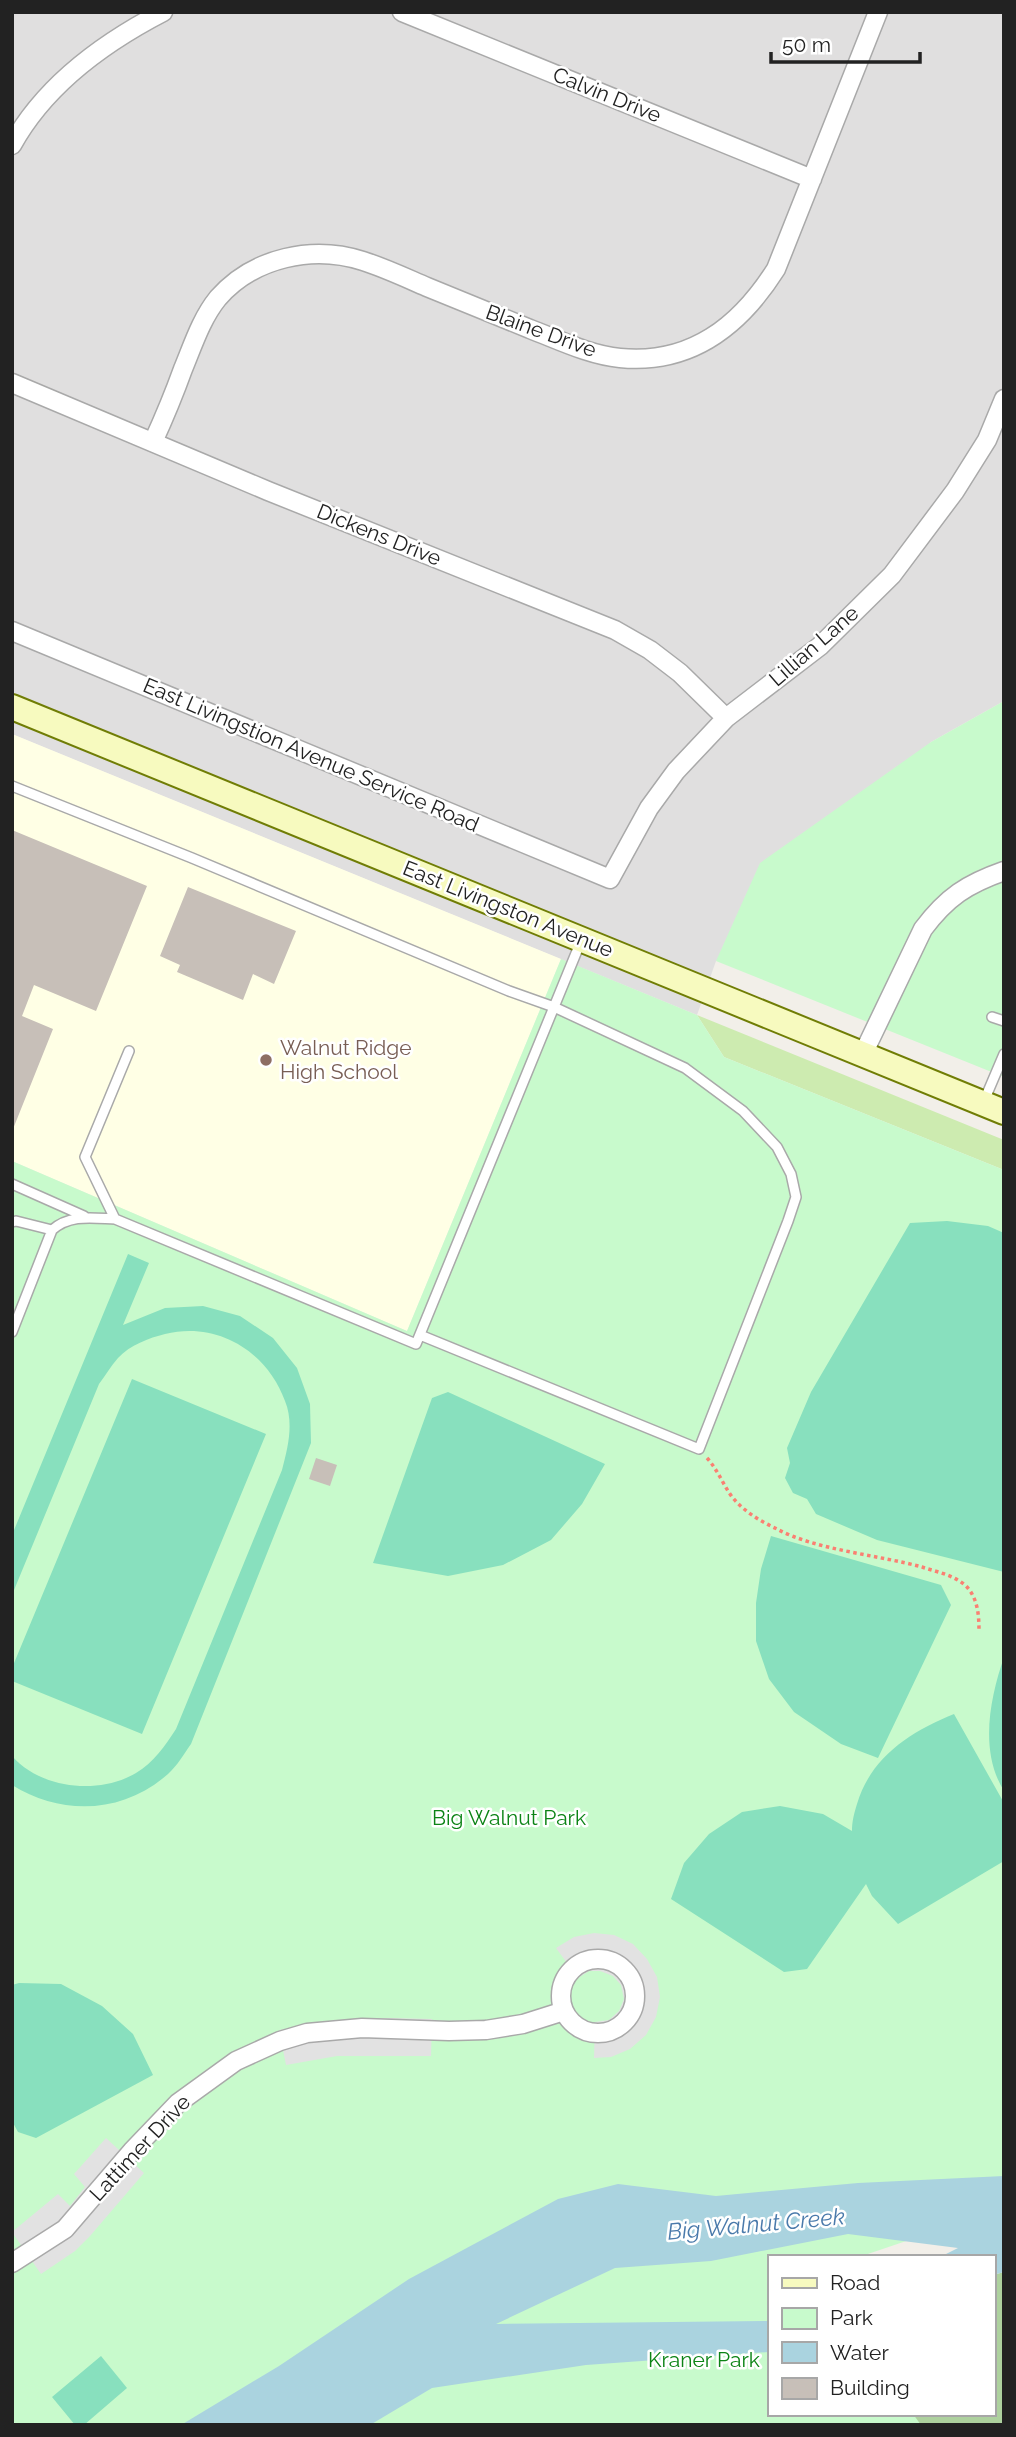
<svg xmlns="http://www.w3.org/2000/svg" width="1016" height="2437" font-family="Raleway,sans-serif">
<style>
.residential{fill:#e0dfdf}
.education{fill:#ffffe5}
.grass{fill:#cdebb0}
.forest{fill:#add19e}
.park{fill:#c8facc}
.pitch{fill:#88e0be}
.parking{fill:#e2e2e2}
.water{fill:#aad3df}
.building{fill:#c7bfb8}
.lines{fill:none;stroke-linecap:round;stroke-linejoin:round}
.lane-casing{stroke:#a9a9a9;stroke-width:12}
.street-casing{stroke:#a9a9a9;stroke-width:21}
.secondary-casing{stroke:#707d05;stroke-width:28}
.path{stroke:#fa8072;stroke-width:3.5;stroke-dasharray:3.5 3.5;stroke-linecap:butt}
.lane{stroke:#fff;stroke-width:9}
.street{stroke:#fff;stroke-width:18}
.secondary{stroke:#f7fabf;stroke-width:24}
.education-dot{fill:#8d6e63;stroke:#fff;stroke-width:2.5}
.labels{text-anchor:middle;stroke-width:5;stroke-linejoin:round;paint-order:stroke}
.street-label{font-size:21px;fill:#222;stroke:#fff}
.education-label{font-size:21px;fill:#785e54;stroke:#fff;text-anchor:start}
.park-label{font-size:21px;fill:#0c8416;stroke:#fff}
.water-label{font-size:23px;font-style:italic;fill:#4a7aab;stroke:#fff}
</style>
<rect width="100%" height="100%" fill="#f2efe9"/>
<path class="residential" d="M12 12H1004V701L931 742 716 961 697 1015 12 734Z"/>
<path class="education" d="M12 734 561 959 407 1331 12 1161Z"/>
<path class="grass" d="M697 1015 1004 1140V1170L724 1057Z"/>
<path class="forest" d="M1004 2272V2425H908L903 2414H993V2275Z"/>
<path class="park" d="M1004 701V1077L716 961 760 863 931 742Z
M561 959 697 1015 724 1057 1004 1170V2222L918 2237 859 2257H769V2414H913L921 2425H12V1161L407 1331Z"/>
<path class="pitch" d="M947 1221 988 1226 1004 1233V1572L877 1540 816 1514 807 1499 793 1493 785 1478 790 1463 787 1448 811 1392 910 1223Z
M128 1254 149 1263 123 1325 165 1308 203 1306 240 1316 273 1338 297 1368 310 1404 311 1443 191 1744C184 1754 177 1766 168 1774 123 1814 62 1816 12 1785V1756C41 1789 99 1795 136 1773 154 1762 165 1746 176 1729L282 1470C288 1447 294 1423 285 1401 267 1351 217 1321 165 1334 149 1338 130 1345 118 1358 111 1366 105 1376 99 1384L12 1595V1535Z
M132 1379 266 1434 142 1734 12 1681V1668Z
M448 1392 605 1464 582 1504 551 1540 503 1565 448 1576 373 1563 432 1398Z
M771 1536 941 1585 951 1605 878 1758 841 1744 794 1712 769 1679 756 1641V1603L761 1569Z
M1004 1657V1791C979 1751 990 1698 1004 1657Z
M954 1714 1004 1803V1861L898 1924 872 1896 866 1884 807 1969 784 1972 671 1899 684 1863 709 1834 742 1812 780 1806 823 1814 852 1831C852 1821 854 1814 857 1804 871 1757 910 1732 954 1714Z
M19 1983 61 1984 102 2006 133 2034 153 2075 36 2138 18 2132 12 2121V1985Z
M101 2356 127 2388 84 2425H75L52 2397Z"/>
<path class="parking" d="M594 1933 614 1935 633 1944 647 1959 657 1977 660 1997 656 2017 646 2035 630 2049 611 2057 594 2058 595 2022 609 2020 619 2011 624 1999 621 1985 613 1976 600 1971H589L578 1978 556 1948 574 1937Z
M389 2018 432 2019 431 2056H337L286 2065 279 2030 337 2020Z
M106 2138 144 2173 90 2236 75 2251 41 2274 12 2232 58 2194 70 2206 85 2187 74 2174Z"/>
<path class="water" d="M1004 2176V2272L993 2275V2257H940L958 2248 848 2234 711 2261 615 2268 496 2324 769 2321V2352L586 2365 432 2388 370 2425H181L279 2366 409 2279 558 2199 618 2184 716 2196 858 2183Z"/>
<path class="building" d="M12 830 147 886 96 1011 34 985 22 1016 53 1029 13 1129Z
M188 887 296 931 274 984 253 974 243 1000 177 972 180 965 160 956Z
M316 1458 337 1465 330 1486 309 1479Z"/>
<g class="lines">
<g class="lane-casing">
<path id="lane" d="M12 786 192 858 509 991 554 1007 685 1068 743 1111 777 1147 791 1174 796 1197 788 1221 699 1449 420 1335
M992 1017 1004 1021
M129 1051 85 1157 115 1219 416 1344 581 941
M984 1101 1004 1054
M12 1184 84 1216
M12 1222 16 1221 52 1230
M12 1332 52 1230C70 1214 92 1218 115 1219"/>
</g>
<g class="street-casing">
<path id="street" d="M402 12 812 179
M12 145C45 85 103 43 163 12
M12 383 268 491 615 630 650 650 680 673 726 718
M153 442C164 418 174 394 183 369 193 345 201 319 218 298 254 257 313 245 363 261 385 268 406 278 427 287 461 301 496 315 530 329 559 340 589 355 620 358 691 365 740 326 776 269L878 12
M12 631 610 879 649 808 676 771 726 718 820 646 892 575 955 491 987 440 1004 399
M863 1054 923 929C947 897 967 884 1004 871
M561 1996a37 37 0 1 1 74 0a37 37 0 1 1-74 0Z
M12 2263 65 2229 132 2151 178 2103 236 2061 280 2041 307 2033 362 2028 449 2031 486 2030 523 2024 564 2011"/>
</g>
<g class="secondary-casing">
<path id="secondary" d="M12 707 1004 1112"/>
</g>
<path class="path" d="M707 1458C717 1469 722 1482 730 1494 741 1510 760 1521 777 1529 816 1550 878 1555 922 1567 937 1572 954 1575 966 1586 978 1598 979 1616 979 1631"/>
<use href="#lane" class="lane"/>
<use href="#street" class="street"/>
<use href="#secondary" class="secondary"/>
</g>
<circle class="education-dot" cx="266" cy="1060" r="7"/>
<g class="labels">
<g class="street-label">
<text transform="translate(607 95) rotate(22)" y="7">Calvin Drive</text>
<text transform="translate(541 331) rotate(20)" y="7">Blaine Drive</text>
<text transform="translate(379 535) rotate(22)" y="7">Dickens Drive</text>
<text transform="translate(814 646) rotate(-41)" y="7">Lillian Lane</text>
<text transform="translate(311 755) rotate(23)" y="7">East Livingstion Avenue Service Road</text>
<text transform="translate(508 909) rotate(22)" y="7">East Livingston Avenue</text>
<text transform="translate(140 2148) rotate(-47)" y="7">Lattimer Drive</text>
</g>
<g class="education-label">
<text x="280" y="1055">Walnut Ridge<tspan x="280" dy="24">High School</tspan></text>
</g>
<g class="park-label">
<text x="509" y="1825">Big Walnut Park</text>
<text x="704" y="2367">Kraner Park</text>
</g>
<g class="water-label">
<text transform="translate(756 2224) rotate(-5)" y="8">Big Walnut Creek</text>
</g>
</g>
<rect width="1016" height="2437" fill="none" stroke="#222222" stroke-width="28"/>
<rect x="768" y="2255" width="228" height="161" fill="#ffffff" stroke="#a7a7a7" stroke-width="2"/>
<rect x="782" y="2278" width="35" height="10" fill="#f7fabf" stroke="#a7a7a7" stroke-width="2"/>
<text x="830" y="2290" font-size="21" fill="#222222">Road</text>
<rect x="782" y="2308" width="35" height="21" fill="#c8facc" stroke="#a7a7a7" stroke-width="2"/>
<text x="830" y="2325" font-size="21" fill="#222222">Park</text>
<rect x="782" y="2342" width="35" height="21" fill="#aad3df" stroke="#a7a7a7" stroke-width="2"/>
<text x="830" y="2360" font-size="21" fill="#222222">Water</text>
<rect x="782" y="2378" width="35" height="21" fill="#c7bfb8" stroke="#a7a7a7" stroke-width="2"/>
<text x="830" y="2395" font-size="21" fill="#222222">Building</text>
<path d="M771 52v10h149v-10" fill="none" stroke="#222222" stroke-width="3.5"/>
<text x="782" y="52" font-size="21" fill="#222222" stroke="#ffffff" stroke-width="5" paint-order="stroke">50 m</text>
</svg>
